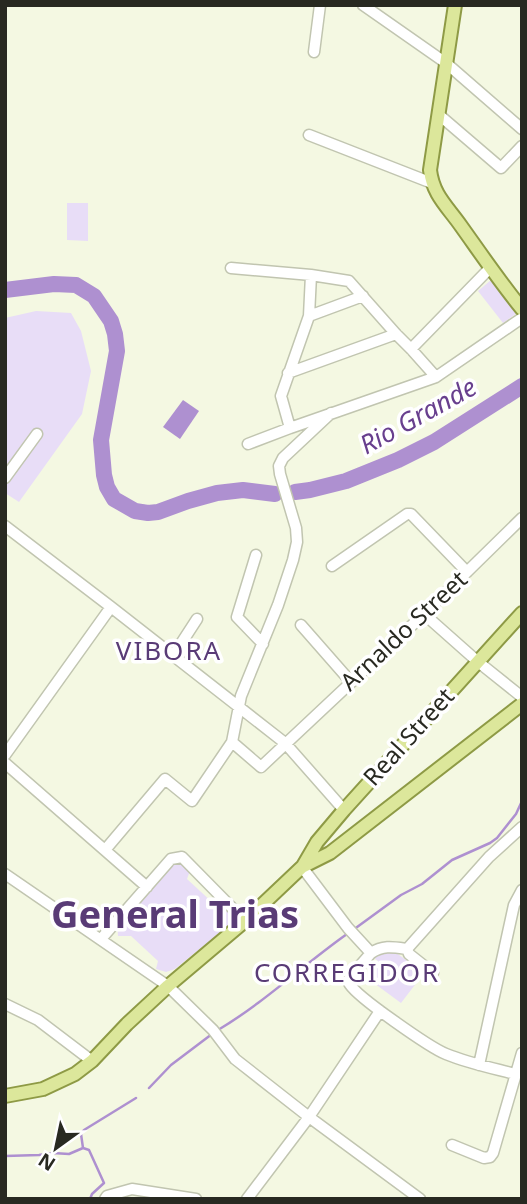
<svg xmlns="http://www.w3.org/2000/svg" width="527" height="1204" font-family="'Noto Sans',sans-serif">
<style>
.green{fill:#e8ddf7}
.water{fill:#ae90d0}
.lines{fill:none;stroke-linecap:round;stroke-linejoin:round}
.stream{stroke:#ae90d0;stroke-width:2.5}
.river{stroke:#ae90d0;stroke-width:16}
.minor-casing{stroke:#c1c5b0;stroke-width:13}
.major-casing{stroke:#8e9a45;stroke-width:16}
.minor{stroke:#fff;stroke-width:10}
.major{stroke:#dce79b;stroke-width:12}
.labels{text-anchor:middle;stroke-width:7;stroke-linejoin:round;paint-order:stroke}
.street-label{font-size:24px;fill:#282921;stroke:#fff}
.water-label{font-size:26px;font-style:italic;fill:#683f8e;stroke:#fff}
.neighbourhood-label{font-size:26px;letter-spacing:2px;fill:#593b76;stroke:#fff}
.town-label{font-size:38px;font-weight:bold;fill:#593b76;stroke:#fff}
</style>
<rect width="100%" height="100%" fill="#f4f8e2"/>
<path class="green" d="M67 203H88V241L67 240Z
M491 280 517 313 503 323 478 291Z
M36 311 71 313 81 331 91 371 82 414 19 502 5 493V318Z
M177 861 191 868 187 879 213 903 223 899 235 915 234 921 175 969 166 972 156 969 158 961 131 936H118L117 922 172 862Z
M388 947 424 973 401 1003 367 978 379 962 373 957Z"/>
<path class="water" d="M183 400 199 411 180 439 163 427Z"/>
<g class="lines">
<path class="stream" d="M353 930 401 895 422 884 452 860 490 843 497 838 516 814 522 801
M218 1030C265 1002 303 965 347 934
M149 1088 171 1065 212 1034
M83 1148 81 1134 84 1130 136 1098
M5 1156 39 1155 53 1153 69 1154 83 1148 89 1150 104 1183 92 1194 90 1199"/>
<path class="river" d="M5 290 54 284 76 285 94 296 111 321 115 334 117 351 101 440 104 475 107 487 114 499 135 511 148 513 158 512 188 501 217 493 243 490 275 494
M295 492 310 490 346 481 398 460 434 442 522 386"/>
<g class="minor-casing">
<path id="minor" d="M363 5 446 63 522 129
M314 52 320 5
M438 114 501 168 522 146
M309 135 432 183
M231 268 311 275 349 281 396 334 411 349 436 377
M309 316 363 296
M411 349 489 269
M288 373 396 334
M290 428 281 396 309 316 311 275
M248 444 290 428 436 377 522 318
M5 478 37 434
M5 526 111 607 285 743 344 810
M256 555 237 617 263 644
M332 566 407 514H411L467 572
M424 614 477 661 522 697
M301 625 351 682
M173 656 197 619
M232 742 261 767 424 614 522 518
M5 755 111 607
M5 763 147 887
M105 850 165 779 192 801 232 742 241 696 278 605 293 560 297 542 296 528 280 474 279 466 283 458 331 413
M302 867 348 928 371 953 350 977 349 983C355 996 431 1048 446 1054 468 1063 492 1068 515 1074
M5 874 168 986 213 1030 235 1059 309 1117 420 1199
M101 939 171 859 182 857 245 921
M407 949 489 857 522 827
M371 953C383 945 393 947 407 949L409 954 433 973
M5 1004 38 1020 92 1061
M479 1065 514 905 522 890
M452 1145 484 1158 490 1157 493 1153 522 1053
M105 1199 107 1196 132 1189 196 1199
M247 1199 309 1117 380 1011"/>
</g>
<g class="major-casing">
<path id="major" d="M455 5 430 170C433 195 447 206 461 226 481 254 500 282 522 309
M303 866 317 842 344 810 522 613
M5 1096 43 1089 75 1074 92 1061 127 1024 168 986 245 921 302 867 330 853 522 704"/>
</g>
<use href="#minor" class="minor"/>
<use href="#major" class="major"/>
</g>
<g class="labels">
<g class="street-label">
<text transform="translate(404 631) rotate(-43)" y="8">Arnaldo Street</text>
<text transform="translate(409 737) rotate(-48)" y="8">Real Street</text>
</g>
<g class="water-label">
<text transform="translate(418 416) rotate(-29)" y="9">Rio Grande</text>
</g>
<g class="neighbourhood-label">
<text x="169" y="660">VIBORA</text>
<text x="347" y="982">CORREGIDOR</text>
</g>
<g class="town-label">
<text x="175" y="928">General Trias</text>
</g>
</g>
<rect width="527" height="1204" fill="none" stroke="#282921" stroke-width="14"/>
<g transform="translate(56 1148) rotate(213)" stroke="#ffffff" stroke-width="5" paint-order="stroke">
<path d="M0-5L12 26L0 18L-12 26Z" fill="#282921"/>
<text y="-10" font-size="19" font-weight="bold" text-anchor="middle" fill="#282921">N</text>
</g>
</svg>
